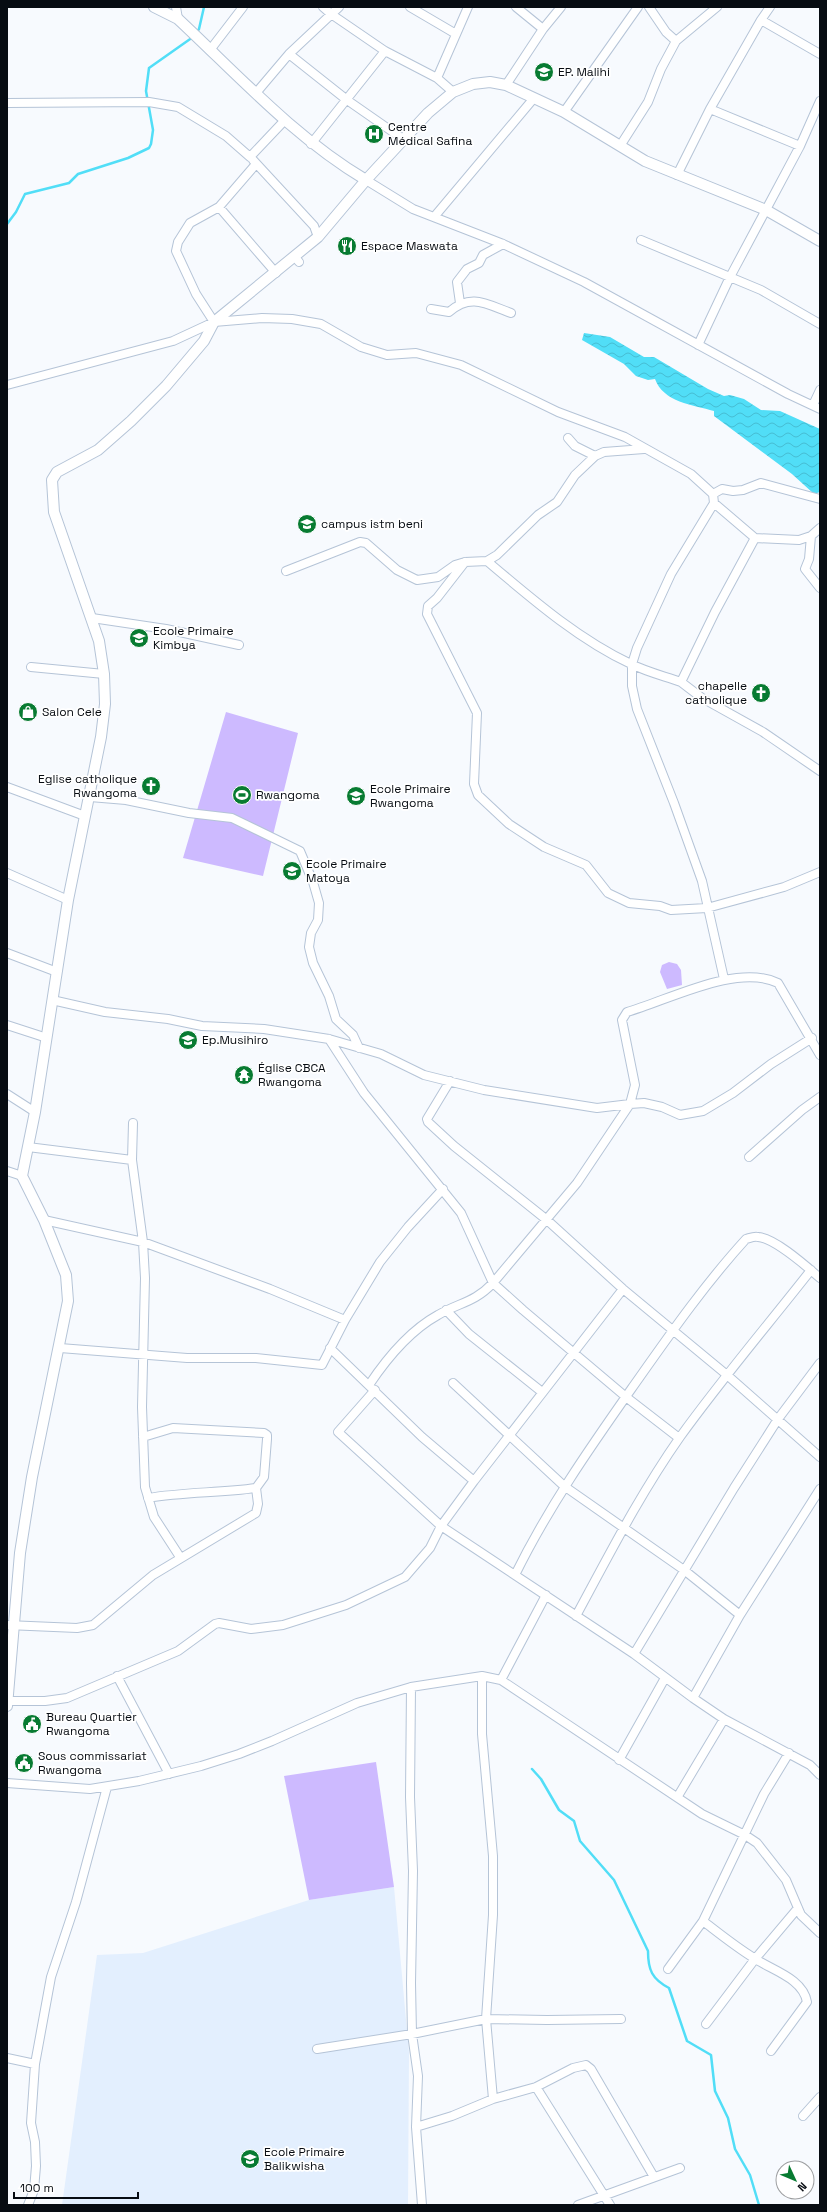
<svg xmlns="http://www.w3.org/2000/svg" width="827" height="2212" font-family="'Space Grotesk',sans-serif">
<style>
.built{fill:#e3effe}
.green{fill:#cdbaff}
.water{fill:url(#water-waves)}
.lines{fill:none;stroke-linecap:round;stroke-linejoin:round}
.stream{stroke:#51def7;stroke-width:2.5}
.minor-casing{stroke:#b5c4d7;stroke-width:10}
.tertiary-casing{stroke:#b5c4d7;stroke-width:12}
.minor{stroke:#fff;stroke-width:8}
.tertiary{stroke:#fff;stroke-width:10}
.labels{text-anchor:middle;stroke-width:3.5;stroke-linejoin:round;paint-order:stroke}
.poi-label{font-size:12px;fill:#070c12;stroke:#fff;text-anchor:start}
</style>
<defs>
<pattern id="water-waves" width="16" height="10" patternUnits="userSpaceOnUse"><rect width="16" height="10" fill="#51def7"/><path d="M0 5q4-4 8 0t8 0" fill="none" stroke="#45bdd3"/></pattern>
</defs>
<rect width="100%" height="100%" fill="#f7fafe"/>
<path class="built" d="M394 1887 409 2053 408 2205H62L97 1955 143 1953 309 1900Z"/>
<path class="green" d="M226 712 298 733 263 876 183 858Z
M669 962 677 964 681 970 682 985 667 989 660 972 662 965Z
M376 1762 394 1887 309 1900 284 1776Z"/>
<path class="water" d="M584 333 610 337 644 357H654L708 389 724 396 730 395 744 399 761 410 780 411 820 429V492L814 494 792 474 714 416V411C693 405 663 402 655 379L648 380 636 376 624 364 582 340Z"/>
<g class="lines">
<path class="stream" d="M196 33 199 29 204 7
M7 224 16 212 25 194 69 183 78 174 128 158 149 148 151 144 153 130 146 91 149 68 193 37
M532 1769 541 1779 559 1810 574 1821 580 1841 614 1880 648 1951C648 1970 652 1979 669 1988L687 2041 711 2055 715 2091 728 2118 735 2149 750 2175 759 2205"/>
<g class="minor-casing">
<path id="minor" d="M176 7 178 19
M323 7 331 14 385 51 437 78 453 92
M410 7 456 34
M516 7 543 29
M649 7 666 32 676 41
M761 20 820 54
M210 50 243 7
M289 54 347 100 403 139
M437 78 468 7
M506 85 543 29 561 7
M256 93 289 54 339 7
M7 103 149 102 178 107 226 136 250 157 285 120
M710 109 800 146
M564 112 638 7
M311 144 385 51
M620 146 648 102 661 69 676 41 717 7
M253 160 314 226 318 237
M677 175 710 109 761 20 770 7
M366 180 413 209 503 244 584 282 788 394 820 409
M219 207 276 273
M434 217 534 98
M641 240 761 290 820 324
M295 257 299 262
M460 303 457 282 467 269 479 263 483 255 503 244
M431 309 449 312C471 293 486 304 511 313
M214 322 196 294 176 251 178 242 190 223 219 207 256 164
M698 345 730 277 800 146 820 101
M7 385 173 341 214 322 262 318 292 319 321 324 361 347 387 355 416 353 461 365 558 412 625 437 691 474 713 494 714 503 755 538 799 540 811 536 820 528
M813 405 820 390
M568 438 575 446 595 456
M713 494 722 489 733 491 743 490 761 483 820 499
M714 503 671 574 637 648 632 664V686L637 709 674 803 702 881 724 979
M811 536 809 559 805 569 820 588
M487 561C532 599 578 639 631 664 647 672 664 676 681 682L715 612 755 538
M465 562 437 598 428 606 427 614 477 713 474 784 478 795 509 824 544 847 586 865 608 893 629 903 660 906 671 910 707 908 784 887 820 872
M286 571 360 542 366 543 397 570 417 580 438 577 455 565 465 562 487 561 497 555 538 515 557 502 575 475 595 456 604 452 644 449
M92 618 166 629 239 645
M31 667 104 674
M681 682 702 698 763 732 820 771
M7 787 85 816
M90 797 126 800 189 813 232 818 300 851 313 882 319 903 318 920 311 933 309 947 313 963 329 996 336 1019 353 1035 359 1048
M7 873 68 900
M7 953 57 972
M52 1000 105 1012 168 1019 202 1026 264 1029 329 1039 381 1054 424 1075 484 1090 597 1108 630 1104 635 1085 622 1020 627 1012C669 1000 737 963 778 983L820 1055
M7 1025 47 1038
M329 1039 364 1093 461 1213 493 1283 523 1310 626 1397 679 1438
M450 1081 427 1119 428 1122 454 1146 547 1220 623 1289 727 1375 820 1457
M7 1094 35 1112
M133 1123 132 1160 143 1242 145 1278 142 1407 145 1487 154 1517 180 1557
M28 1147 132 1160
M749 1157 802 1110 820 1097
M7 1171 22 1176
M44 1220 143 1242 270 1289 345 1320 322 1365 256 1358H187L60 1348
M446 1310 469 1334 542 1392
M345 1320 380 1262 408 1227 443 1189
M330 1348 422 1437 474 1481
M453 1383 564 1486 684 1570 740 1615
M369 1385C387 1358 409 1331 438 1315 460 1302 474 1303 493 1283L577 1183 630 1104 644 1103 662 1107 680 1115 703 1111 733 1093 771 1064 812 1038
M375 1390 338 1432 441 1526 634 1654 693 1698 724 1719 810 1765 820 1775
M148 1498C184 1492 220 1493 256 1488
M515 1575C548 1508 589 1449 632 1388 668 1337 704 1285 746 1239 750 1238 754 1236 758 1237 775 1238 807 1267 820 1278
M576 1616C609 1555 640 1494 680 1437 721 1380 767 1326 811 1270
M7 1625 77 1628 93 1625 153 1575 256 1513 258 1504 256 1488 264 1477 267 1439V1435L264 1433 173 1428 143 1437
M634 1654 734 1488 778 1419 820 1363
M117 1676 169 1774
M482 1676V1734L493 1856V1915L486 2019 493 2099
M501 1680 546 1595
M411 1687 410 1797 413 1871 411 1983 412 2034 418 2076 416 2127 422 2205
M693 1698 740 1615 820 1489
M8 1701H45L67 1698 178 1651 215 1624 219 1623 251 1629 283 1625 346 1605 405 1577 430 1548 441 1526 474 1481 623 1289
M619 1760 665 1678
M7 1783 90 1789 139 1781 201 1766 239 1754 272 1741 357 1703 411 1687 482 1676 501 1680 702 1814 745 1835 757 1843 786 1880 801 1915 820 1933
M678 1796 724 1719
M703 1921C720 1934 736 1947 754 1958 771 1970 803 1978 807 2002L771 2051
M668 1969 703 1921 764 1794 789 1753
M706 2024 755 1959 798 1908
M317 2049 412 2034 486 2019 547 2020 621 2019
M7 2058 35 2064
M536 2087 610 2205
M803 2116 820 2097
M416 2127 452 2116 493 2099 536 2087 573 2068 586 2065 591 2069 654 2177
M28 2205 34 2190 36 2166 35 2142 31 2123 35 2064 51 1977 76 1902 107 1787
M578 2205 680 2168"/>
</g>
<g class="tertiary-casing">
<path id="tertiary" d="M154 7 178 19C238 75 294 137 366 180
M7 1706 20 1553 32 1477 68 1301 66 1275 44 1220 22 1176 35 1112 68 900 101 737 105 704 104 674 99 641 54 512 52 480 57 472 98 450 131 421 166 386 204 341 214 322 318 237 366 180 428 113 453 92 473 84 490 82 506 85 564 112 645 161 766 210 820 241"/>
</g>
<use href="#minor" class="minor"/>
<use href="#tertiary" class="tertiary"/>
</g>
<defs>
<g id="school-disc" transform="scale(1)"><circle r="9.5" fill="#087b32" stroke="#fff"/><path d="M0-5L7-2L0 1L-7-2ZM-4 1L0 2.5L4 1V4Q0 6-4 4Z" fill="#fff"/></g>
<g id="hospital-disc" transform="scale(1)"><circle r="9.5" fill="#087b32" stroke="#fff"/><path d="M-5-5h3v3.5h4V-5h3V5h-3V1.5h-4V5h-3Z" fill="#fff"/></g>
<g id="restaurant-disc" transform="scale(1)"><circle r="9.5" fill="#087b32" stroke="#fff"/><path d="M-5-6h1v4h1v-4h1v4h1v-4h1v5L-1.5 .5V6h-2V.5L-5-1ZM5-6V6H3V1.5H1.5Q1.5-4 5-6Z" fill="#fff"/></g>
<g id="university-disc" transform="scale(1)"><circle r="9.5" fill="#087b32" stroke="#fff"/><path d="M0-5L7-2L0 1L-7-2ZM-4 1L0 2.5L4 1V4Q0 6-4 4Z" fill="#fff"/></g>
<g id="church-disc" transform="scale(1)"><circle r="9.5" fill="#087b32" stroke="#fff"/><path d="M-1.2-6h2.4v3.5h3.3v2.4h-3.3V6h-2.4V-.1h-3.3v-2.4h3.3Z" fill="#fff"/></g>
<g id="shop-disc" transform="scale(1)"><circle r="9.5" fill="#087b32" stroke="#fff"/><path d="M-5-2.5h2.3a2.7 3.5 0 0 1 5.4 0H5L5.5 6h-11ZM-1.5-2.5h3a1.5 2.3 0 0 0-3 0Z" fill="#fff"/></g>
<g id="stadium-disc" transform="scale(1)"><circle r="9.5" fill="#087b32" stroke="#fff"/><path d="M0-5a6.5 5 0 1 0 0 10a6.5 5 0 1 0 0-10ZM-3.5-1.8h7v3.6h-7Z" fill="#fff"/></g>
<g id="temple-disc" transform="scale(1)"><circle r="9.5" fill="#087b32" stroke="#fff"/><path d="M0-6L5-2H3V0L6.5 2.5H4V6H1.5V3h-3V6H-4V2.5H-6.5L-3 0V-2H-5Z" fill="#fff"/></g>
<g id="civic-disc" transform="scale(1)"><circle r="9.5" fill="#087b32" stroke="#fff"/><path d="M-.6-6.5H3V-4.5H.6V-3L4-1V1h2V6H-6V1h2V-1L-.6-3ZM-1.2 2.5V6h2.4V2.5Z" fill="#fff"/></g>
</defs>
<g fill-rule="evenodd">
<use href="#school-disc" x="544" y="72"/>
<use href="#hospital-disc" x="374" y="134"/>
<use href="#restaurant-disc" x="347" y="246"/>
<use href="#university-disc" x="307" y="524"/>
<use href="#school-disc" x="139" y="638"/>
<use href="#church-disc" x="761" y="693"/>
<use href="#shop-disc" x="28" y="712"/>
<use href="#church-disc" x="151" y="786"/>
<use href="#stadium-disc" x="242" y="795"/>
<use href="#school-disc" x="356" y="796"/>
<use href="#school-disc" x="292" y="871"/>
<use href="#school-disc" x="188" y="1040"/>
<use href="#temple-disc" x="244" y="1075"/>
<use href="#civic-disc" x="32" y="1724"/>
<use href="#civic-disc" x="24" y="1763"/>
<use href="#school-disc" x="250" y="2159"/>
</g>
<g class="labels">
<g class="poi-label">
<text x="558" y="76">EP. Malihi</text>
<text x="388" y="131">Centre<tspan x="388" dy="14">Médical Safina</tspan></text>
<text x="361" y="250">Espace Maswata</text>
<text x="321" y="528">campus istm beni</text>
<text x="153" y="635">Ecole Primaire<tspan x="153" dy="14">Kimbya</tspan></text>
<text x="747" y="690" text-anchor="end">chapelle<tspan x="747" dy="14">catholique</tspan></text>
<text x="42" y="716">Salon Cele</text>
<text x="137" y="783" text-anchor="end">Eglise catholique<tspan x="137" dy="14">Rwangoma</tspan></text>
<text x="370" y="793">Ecole Primaire<tspan x="370" dy="14">Rwangoma</tspan></text>
<text x="256" y="799">Rwangoma</text>
<text x="306" y="868">Ecole Primaire<tspan x="306" dy="14">Matoya</tspan></text>
<text x="202" y="1044">Ep.Musihiro</text>
<text x="258" y="1072">Église CBCA<tspan x="258" dy="14">Rwangoma</tspan></text>
<text x="46" y="1721">Bureau Quartier<tspan x="46" dy="14">Rwangoma</tspan></text>
<text x="38" y="1760">Sous commissariat<tspan x="38" dy="14">Rwangoma</tspan></text>
<text x="264" y="2156">Ecole Primaire<tspan x="264" dy="14">Balikwisha</tspan></text>
</g>
</g>
<rect width="827" height="2212" fill="none" stroke="#070c12" stroke-width="16"/>
<g transform="translate(795 2180) rotate(134)"><circle r="19" fill="#ffffff" stroke="#9c9ea0"/>
<path d="M0-3L7 15L0 10L-7 15Z" fill="#087b32"/>
<text y="-6" font-size="11" font-weight="bold" text-anchor="middle" fill="#070c12">N</text>
</g>
<path d="M14 2192v6h124v-6" fill="none" stroke="#070c12" stroke-width="2"/>
<text x="20" y="2192" font-size="12" fill="#070c12" stroke="#ffffff" stroke-width="3" paint-order="stroke">100 m</text>
</svg>
